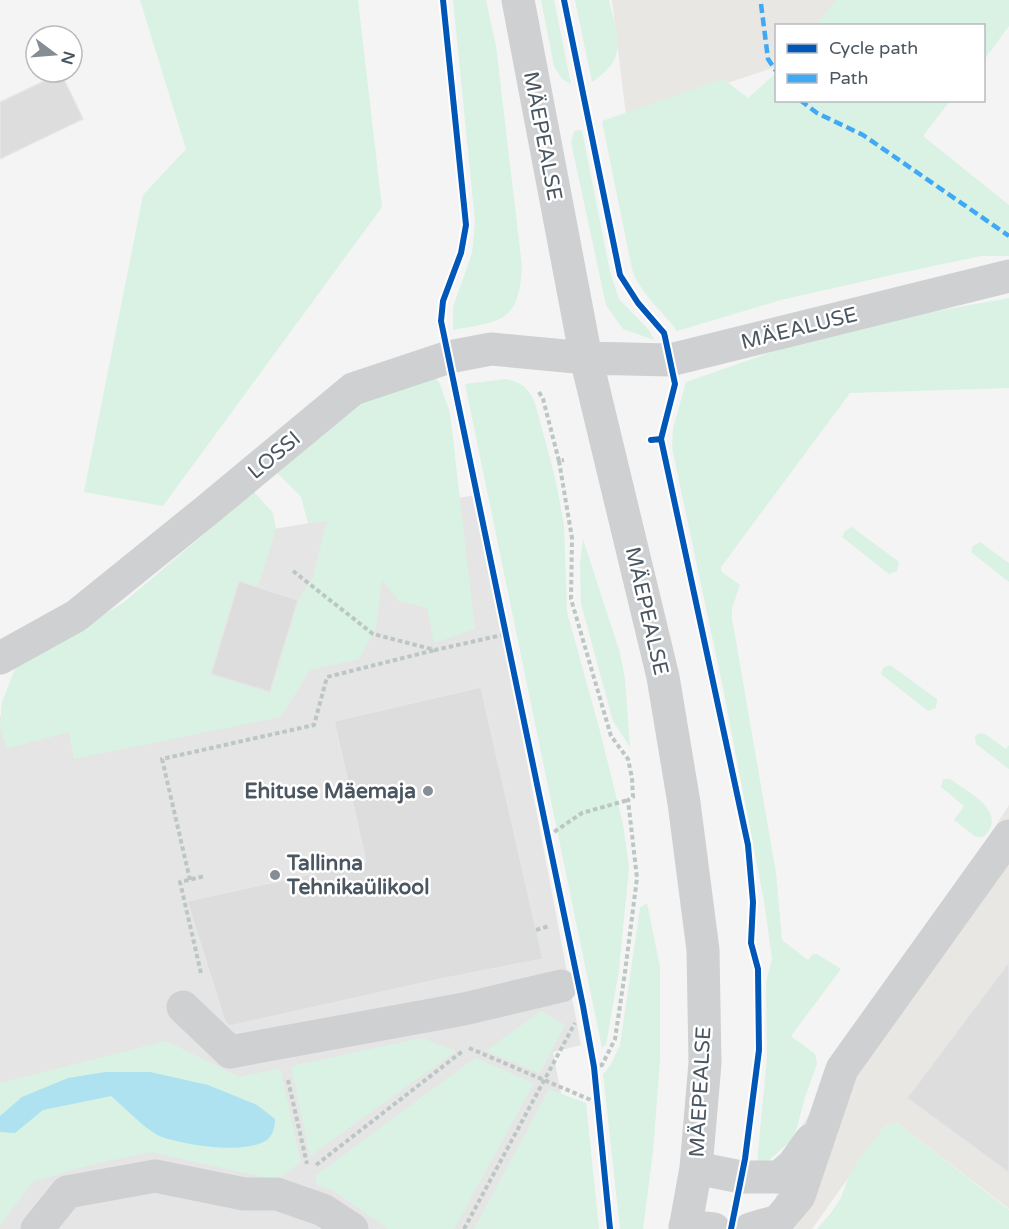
<svg xmlns="http://www.w3.org/2000/svg" width="1009" height="1229" font-family="'Varela Round',sans-serif">
<style>
.commercial{fill:#e8e7e3}
.education{fill:#e6e5e6}
.green{fill:#d9f2e3}
.water{fill:#aee2f0}
.building{fill:#ddddde;stroke:#e5e6e7;stroke-width:1.5}
.lines{fill:none;stroke-linecap:round;stroke-linejoin:round}
.path{stroke:#bcc7c4;stroke-width:4;stroke-dasharray:4.5 3;stroke-linecap:butt}
.minor{stroke:#ced0d2;stroke-width:33}
.quiet{stroke:#3fa9f5;stroke-width:4.5;stroke-dasharray:9 4.5;stroke-linecap:butt}
.cycleway-casing{stroke:#fff;stroke-width:10}
.cycleway{stroke:#0057b8;stroke-width:6}
.poi-dot{fill:#868d94;stroke:#fff;stroke-width:2}
.labels{text-anchor:middle;stroke-width:5;stroke-linejoin:round;paint-order:stroke}
.street-label{font-size:21px;fill:#4a5661;stroke:#fff}
.poi-label{font-size:21px;font-weight:bold;fill:#4a5661;stroke:#fff;text-anchor:end}
</style>
<rect width="100%" height="100%" fill="#f4f4f4"/>
<path class="commercial" d="M612 0H838L817 25 776 26V67L626 116Z
M1009 805V1209L897 1123 885 1126 812 1229H767L792 1141Z"/>
<path class="education" d="M476 495 581 1045 553 1052 567 1125 491 1229H0V717L262 531Z"/>
<path class="green" d="M140 0H358L382 207 163 506 84 492 143 195 186 149Z
M453 0H486L496 46 522 266C519 322 503 321 453 330V307L472 253 475 222Z
M541 0H554L571 84 562 79 554 66Z
M575 0H609C617 37 630 57 592 82Z
M836 0H1009V26L984 60V26L816 25Z
M776 73V100L950 101 923 136 1009 205V256H981L891 275 781 300 677 331C662 310 640 294 632 269L602 121 723 79 748 98Z
M582 130 610 272 619 299 649 330 654 340 623 329 606 305 571 142 574 131Z
M1009 298V388L850 393 721 567 722 572 740 585 732 608V618L776 873 782 940 808 960 813 954H817L841 969 791 1036 815 1054 817 1064 806 1094 794 1138 766 1163H757L767 1057 766 982 772 959 764 901 723 688 672 448 673 429 686 382 809 339 909 316Z
M435 377 440 384 450 413 475 629 434 643 427 608 399 601 382 580 376 628 359 659 310 670 281 717 74 759 69 732 6 749 0 726 2 702 16 666 123 603 254 492 273 513 276 529 258 587 270 691 298 600 313 577 327 521 308 523 301 497 277 473 352 405Z
M506 379C521 382 529 388 535 403L555 477 564 525 567 612 600 731 623 824 629 867 619 970 606 1045 602 1048 465 384Z
M852 527 899 562 897 571 889 574 842 537 845 531Z
M583 539 620 653 625 679 630 747 613 721 581 604 580 564Z
M980 542 1009 563V582L971 552 973 546Z
M890 665 937 699 936 708 928 711 881 674 883 668Z
M979 733 985 734 1006 749 1009 745V769L976 744 975 736Z
M943 779H950C965 790 1004 809 988 832 984 837 982 838 976 837L954 820 964 806 941 787Z
M647 903 660 967V1059L653 1152 643 1229H620L603 1074 610 1066 620 1045 640 908Z
M541 1011 565 1025 540 1073 486 1051Z
M422 1038 456 1051 310 1156 291 1066Z
M166 1041 240 1077 280 1068 301 1162 277 1180 151 1152 95 1164 34 1181 0 1225V1083Z
M475 1058 534 1083 454 1229H388L331 1189 317 1186 315 1176Z
M549 1089 586 1103 599 1229H474Z
M897 1123 1009 1210V1229H817L830 1214 841 1198 847 1181 856 1163 885 1126Z"/>
<path class="water" d="M105 1072H150L208 1085 257 1105 275 1119C275 1127 273 1135 267 1140 245 1155 186 1145 162 1137 149 1133 123 1106 111 1096L43 1110 15 1133 0 1132V1116L22 1097 68 1078Z"/>
<path class="building" d="M61 73 83 119 0 159V102Z
M239 581 298 600 270 692 211 674Z
M481 687 543 959 441 979 230 1026 225 1022 187 901 366 862 334 721Z
M1009 962V1173L907 1098Z"/>
<g class="lines">
<path class="path" d="M539 392 543 399 559 461 564 460
M559 461 572 538 571 599 611 736 628 759 632 778 633 797 628 800 637 878 625 972 615 1039 602 1065 594 1067
M293 571 373 634 435 650 507 634
M548 836 582 813 628 800
M190 880 162 759 314 725 327 677 435 650
M536 930 549 926
M201 973 180 882 205 876
M469 1048 598 1103
M288 1080 307 1164
M316 1165 464 1050
M464 1229 575 1023"/>
<path class="minor" d="M518 0 586 358 663 677 684 803 703 950 705 1063 696 1168 685 1229
M0 658 76 616 206 511 353 389 449 357 491 349 586 358 670 360 1009 276
M183 1007 230 1052 464 1009 561 986
M696 1168 741 1177H779L793 1165 811 1140
M685 1226 714 1229
M37 1229 67 1192 155 1176 244 1194H277L323 1210 352 1229
M750 1229 778 1221 799 1196 842 1069 1009 836"/>
<path class="quiet" d="M761 4 768 59 776 71
M800 100 817 113 863 135 1009 236"/>
<g class="cycleway-casing">
<path id="cycleway" d="M443 0 466 225 461 253 443 301 441 321 583 1006 594 1067 610 1229
M564 0 620 275 638 303 664 333 665 337 675 384 661 439 651 440
M661 439 748 845 753 902 751 943 758 969 759 1050 745 1159 731 1229"/>
</g>
<use href="#cycleway" class="cycleway"/>
</g>
<g class="poi-dot">
<circle cx="428" cy="791" r="6"/>
<circle cx="275" cy="875" r="6"/>
</g>
<g class="labels">
<g class="street-label">
<text transform="translate(543 136) rotate(79)" y="7">MÄEPEALSE</text>
<text transform="translate(799 328) rotate(-14)" y="7">MÄEALUSE</text>
<text transform="translate(274 455) rotate(-40)" y="7">LOSSI</text>
<text transform="translate(647 611) rotate(77)" y="7">MÄEPEALSE</text>
<text transform="translate(700 1092) rotate(-87)" y="7">MÄEPEALSE</text>
</g>
<g class="poi-label">
<text x="416" y="798">Ehituse Mäemaja</text>
<text x="287" y="870" text-anchor="start">Tallinna<tspan x="287" dy="24">Tehnikaülikool</tspan></text>
</g>
</g>
<rect x="775" y="24" width="210" height="78" fill="#ffffff" stroke="#b7bbc0" stroke-width="1.5"/>
<rect x="787" y="44" width="30" height="9" fill="#0057b8" stroke="#b7bbc0" stroke-width="1.5"/>
<text x="829" y="54" font-size="18" fill="#4a5661">Cycle path</text>
<rect x="787" y="74" width="30" height="9" fill="#3fa9f5" stroke="#b7bbc0" stroke-width="1.5"/>
<text x="829" y="84" font-size="18" fill="#4a5661">Path</text>
<g transform="translate(54 54) rotate(106)"><circle r="28" fill="#ffffff" stroke="#b7bbc0" stroke-width="1.5"/>
<path d="M0-4.5L10 22L0 15L-10 22Z" fill="#868d94"/>
<text y="-9" font-size="16" font-weight="bold" text-anchor="middle" fill="#4a5661">N</text>
</g>
</svg>
